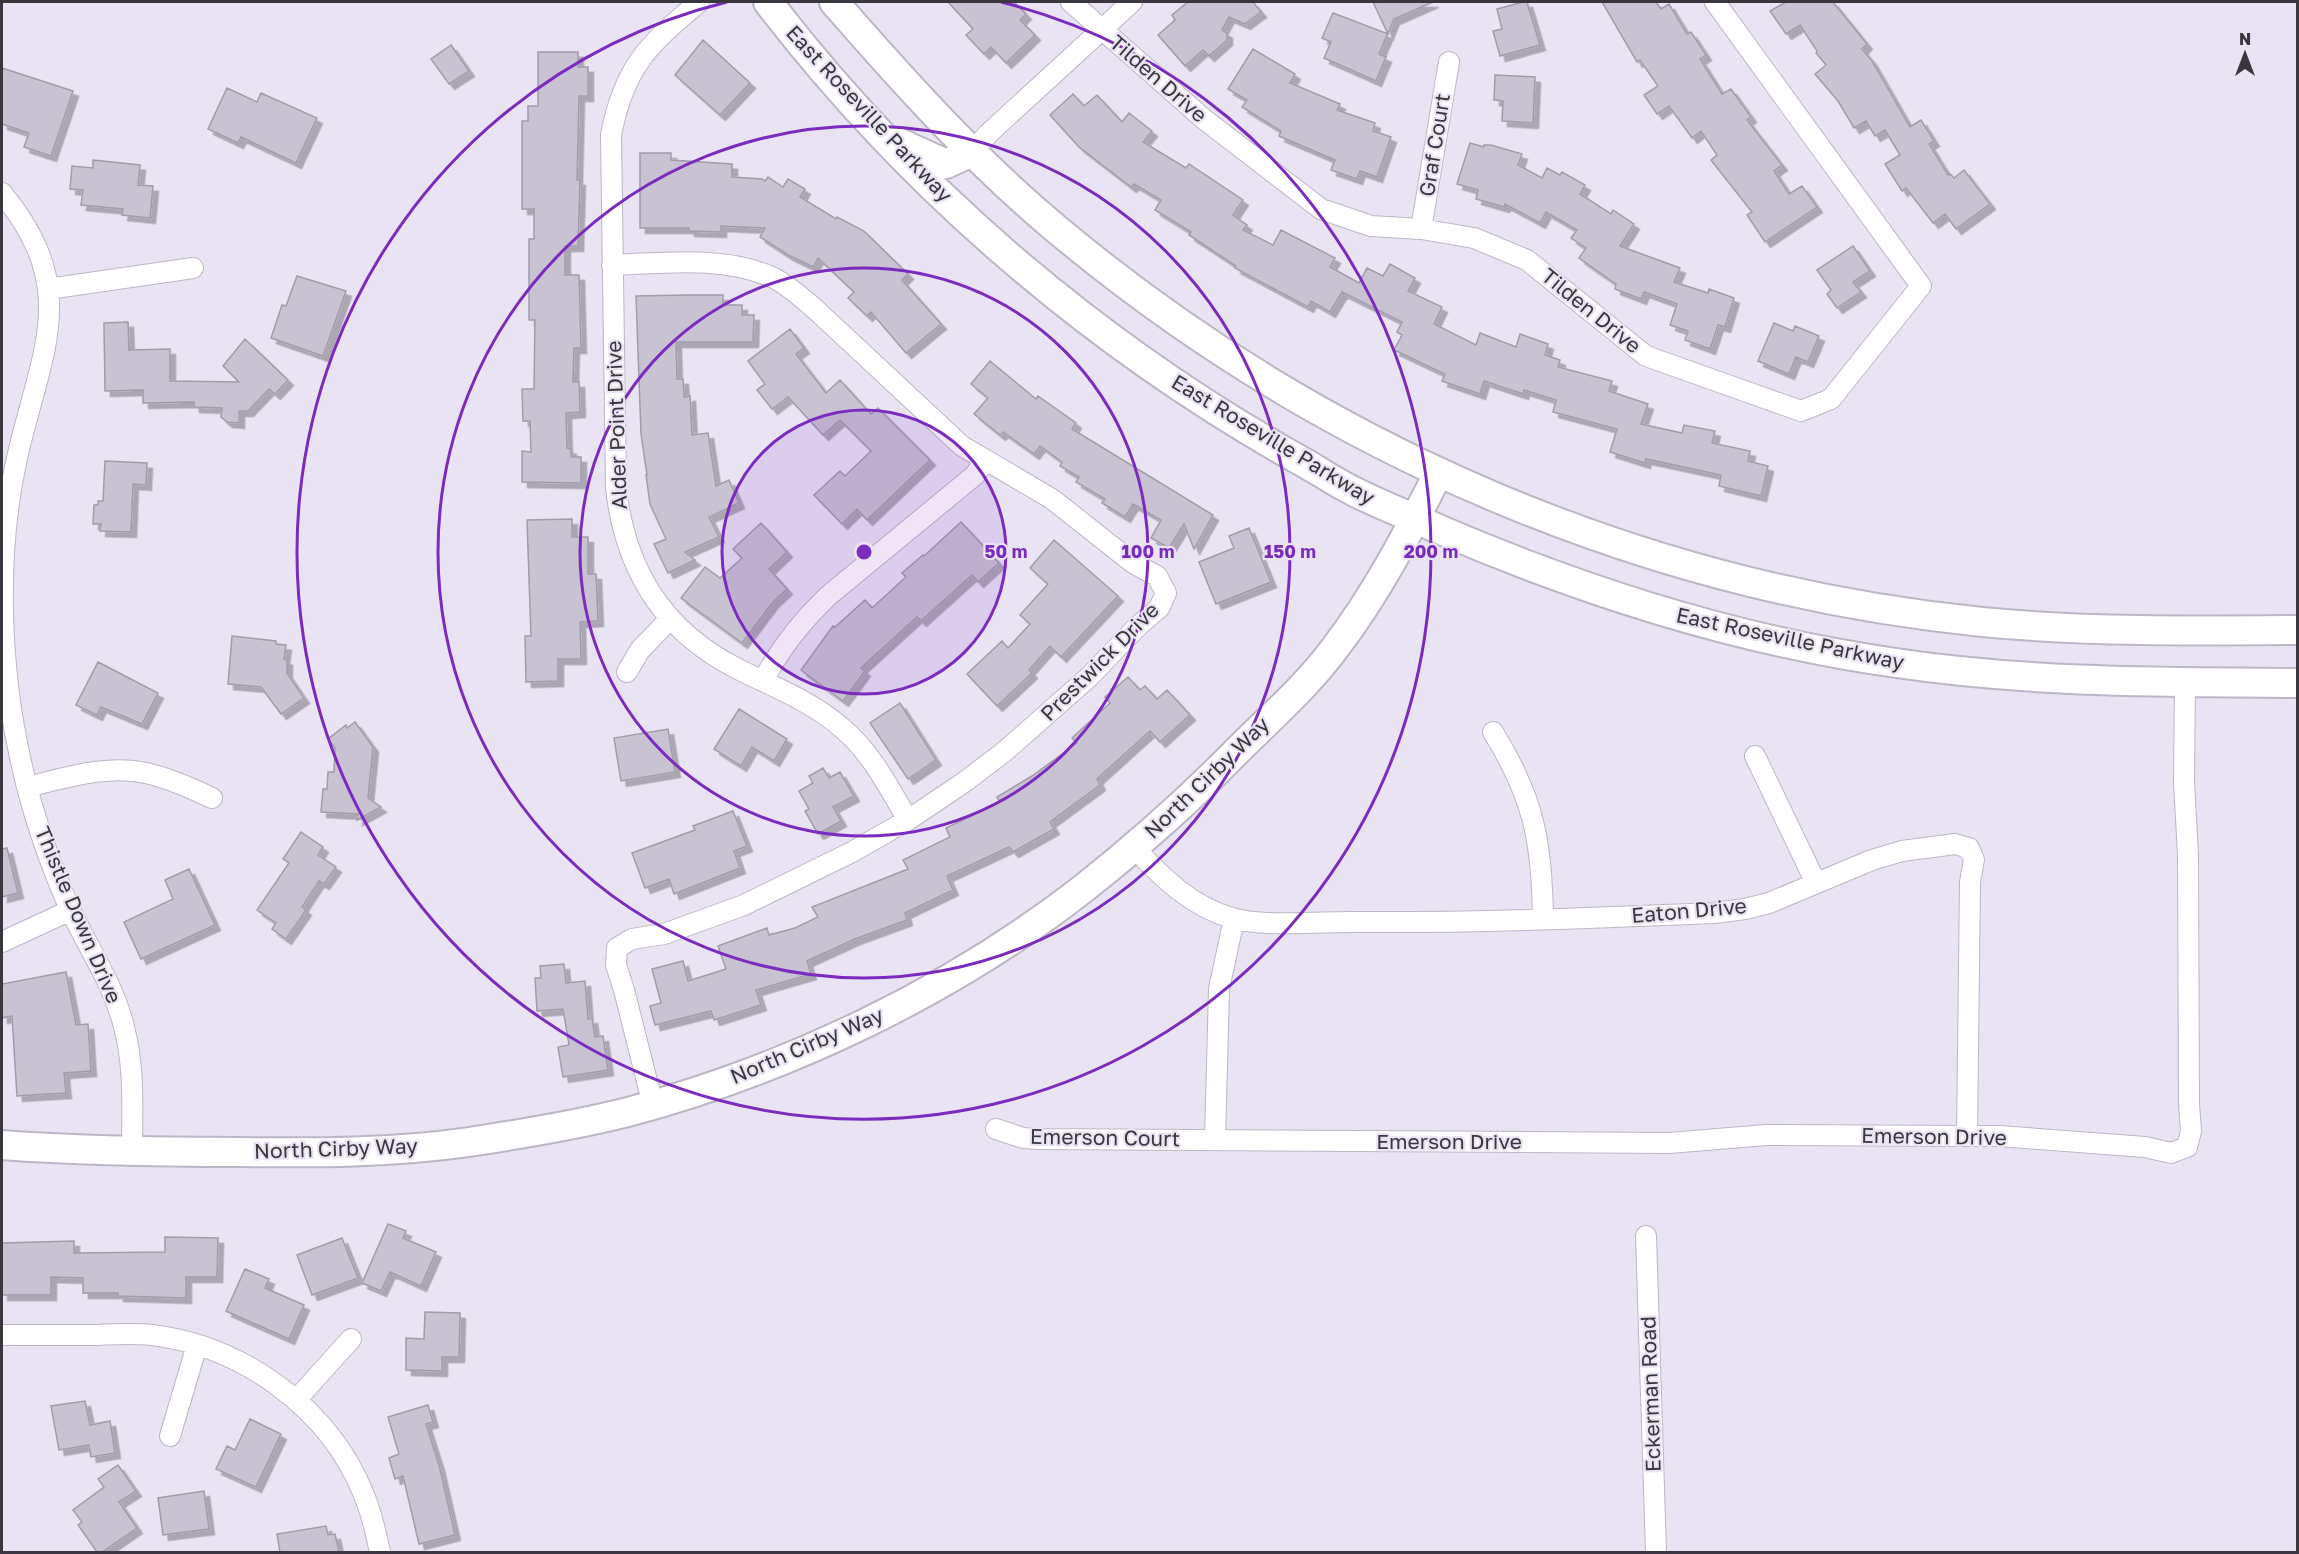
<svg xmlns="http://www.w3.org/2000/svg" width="2299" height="1554" font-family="'Golos Text',sans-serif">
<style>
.building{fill:#c9c2d2;stroke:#a19baa;stroke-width:1.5;filter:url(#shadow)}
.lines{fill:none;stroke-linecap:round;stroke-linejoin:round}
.street-casing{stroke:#bcb6c6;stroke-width:22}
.secondary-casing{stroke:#bcb6c6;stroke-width:32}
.street{stroke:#fff;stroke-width:20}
.secondary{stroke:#fff;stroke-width:28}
.ring{fill:none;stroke:#7b2cbf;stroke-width:3}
.labels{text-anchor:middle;stroke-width:4.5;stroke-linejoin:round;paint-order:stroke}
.street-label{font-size:21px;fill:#39373d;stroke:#eae3f4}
.centre{fill:#7b2cbf;stroke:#eae3f4;stroke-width:3}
.ring-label{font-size:18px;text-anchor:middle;font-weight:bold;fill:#7b2cbf;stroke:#eae3f4;stroke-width:4.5;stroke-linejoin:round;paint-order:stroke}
</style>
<defs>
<filter id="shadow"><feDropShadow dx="5.5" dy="5.5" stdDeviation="0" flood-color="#0004"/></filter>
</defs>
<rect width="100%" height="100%" fill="#eae3f4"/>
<path class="building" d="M948 2H1014L1026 14 1020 20 1035 35 1006 63 991 47 984 54 966 35 973 29Z
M1188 2H1253L1261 12 1245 24 1229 17 1222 30 1227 33V40L1209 56 1203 50 1185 66 1158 35 1175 20 1172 15Z
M1373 2H1433L1394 19 1379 54 1386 57 1376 81 1324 58 1331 42 1322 38 1333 13 1388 34Z
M1523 2H1527L1540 45 1500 56 1493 31 1502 29 1497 9Z
M1602 2H1656L1661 9 1669 4 1687 34 1691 32 1706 55 1700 59 1722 94 1731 89 1751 117 1747 120 1782 165 1774 171 1789 194 1802 186 1817 207 1765 242 1747 215 1752 212 1711 160 1717 155 1701 131 1692 138 1669 106 1657 114 1644 95 1658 86 1640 60 1637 62Z
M1786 2H1833L1867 44 1862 49 1872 61 1910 127 1921 120 1934 141 1929 144 1948 175 1950 174 1954 178 1964 170 1990 204 1956 229 1945 214 1933 223 1906 188 1902 191 1885 164 1900 155 1885 130 1875 136 1866 121 1854 128 1838 101 1815 74 1826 65 1816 53 1817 51 1800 25 1786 34 1770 11Z
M703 40 750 83 720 115 675 75Z
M451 45 469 71 449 84 431 59Z
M1253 49 1295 74 1290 83 1340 104 1337 110 1375 123 1373 131 1391 137 1377 177 1360 171 1357 179 1331 170 1335 160 1279 136 1281 131 1242 107 1247 100 1228 89Z
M538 52H578V67H588V96H579L577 180H580L578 246H565V275H579L581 348H574L573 382H579L580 412 566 413 567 448 571 449V457H581V483L522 482V451L531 452 530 421H523L522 389H534L535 320H529V239H534V209H522V121H528V106H538Z
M2 68 73 91 51 156 24 147 29 133 2 124Z
M1495 75 1535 77 1533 123 1502 121 1503 101 1494 100Z
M227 88 257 102 261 93 317 118 296 163 241 137 238 143 208 129Z
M1073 94 1084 106 1097 95 1122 122 1129 113 1152 131 1143 142 1186 168 1189 164 1243 200 1233 215 1247 225 1243 230 1273 245 1281 230 1335 258 1330 267 1359 283 1367 268 1383 276 1390 264 1415 278 1408 291 1442 307 1434 324 1476 345 1480 333 1516 347 1520 334 1548 344 1545 355 1560 360 1558 367 1612 381 1609 391 1648 404 1641 424 1682 433 1684 425 1715 431 1712 443 1750 451 1748 461 1768 466 1761 496 1719 486 1721 475 1646 459 1645 463 1610 452 1617 429 1553 412 1556 400 1524 390 1523 394 1484 381 1480 394 1442 381 1445 374 1394 350 1402 335 1397 332 1402 322 1342 292 1330 312 1311 301 1308 307 1235 268 1236 266 1189 235 1191 232 1155 210 1161 200 1134 184 1131 187 1079 147 1050 115Z
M1470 143 1484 147V145H1491L1522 154 1518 165 1542 178 1547 168 1560 175 1562 172 1585 185 1580 194 1611 214 1613 210 1634 224 1620 246 1680 268 1674 282 1708 293 1709 289 1734 298 1725 327 1718 325 1710 349 1685 340 1688 331 1670 325 1677 304 1644 292 1641 299 1615 289 1616 284 1579 258 1586 248 1571 238 1577 230 1546 212 1540 223 1505 204 1504 207 1476 199 1478 190 1457 184Z
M640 153H671V160L732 164V177L762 179 765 181 768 177 783 187 788 179 805 189 800 197 836 219 837 217 864 231 908 274 902 280 941 324 906 353 871 312 867 316 848 298 854 292 818 258 813 267 788 255 760 237 765 228 721 226V232L689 231V228H640Z
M93 160 140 165 138 185 153 186 150 218 122 215 123 209 81 205 83 190 70 189 72 166 93 168Z
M1853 246 1870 271 1853 282 1861 292 1837 308 1827 294 1831 290 1817 270Z
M297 276 346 291 323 356 271 338 282 305 286 306Z
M687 295H723V305H742V315H754L753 342H676L677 379H683L684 397 690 396 692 435 708 433 716 486 729 480 739 503 709 517 719 537 685 552 695 560 668 573 654 544 666 539 650 504 646 475H647L641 434 636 296Z
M128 322 129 350 170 349V381L239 382 223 366 245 339 288 380 275 394 269 389 248 411H239V423L227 422 221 417 222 408 194 407V402L143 403V390L105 391 104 323Z
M1774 323 1793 331 1795 326 1819 336 1808 362 1796 357 1789 374 1758 361Z
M790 329 804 348 796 354 826 393 840 380 871 414 878 408 930 460 867 520 857 509 842 524 814 495 840 471 845 476 871 451 840 420 823 435 788 397 772 409 757 390 765 384 748 361Z
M990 361 1036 399 1038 396 1076 423 1072 429 1213 515 1194 549 1184 524 1169 548 1151 538 1161 520 1133 504 1125 517 1102 503 1105 499 1076 482 1079 477 1060 466 1062 462 1040 446 1034 454 1003 432 1000 435 974 414 988 398 971 384Z
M105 461 147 463 146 485 133 484 131 532 100 531 101 524H93L94 505H98V501H103Z
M572 519V537H588V574H596L598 621 580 622 581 659H558V681L526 682 525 636H531L527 520Z
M961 522 999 563 978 582 972 575 921 621 917 617 861 668 865 671 843 701 801 670 833 626 835 627 865 600 872 608 906 577 902 573 923 555 924 556Z
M761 523 787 552 769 569 787 589 773 602 742 643 681 598 705 567 720 578 742 558 733 549Z
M1249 528 1271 582 1216 604 1199 562 1234 548 1229 536Z
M1054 540 1118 596 1061 657 1050 646 1029 670 1032 673 997 706 967 674 1002 641 1008 648 1030 624 1020 615 1048 584 1030 568Z
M232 636 276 641V644L286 645 284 659 287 660V673L304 698 281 714 261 687 228 684Z
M98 662 158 693 142 724 101 707 97 715 76 705Z
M1128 677 1140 690 1145 686 1157 699 1167 690 1190 715 1160 742 1150 731 1097 779 1100 785 1050 822 1054 829 1013 852 1009 847 947 876 953 890 905 913 907 920 855 939 807 961 811 974 756 990 761 1005 714 1020 711 1011 655 1025 650 1006 661 1003 652 969 683 961 688 981 726 969 718 946 767 928 769 935 795 928 818 917 812 907 908 869 903 860 950 837 946 828 1000 802 997 797 1032 776 1077 743 1072 738 1110 703 1105 697Z
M900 703 936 760 908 779 870 723Z
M739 709 787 739 774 761 752 747 741 766 714 749Z
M355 722 373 747 368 798 381 807 357 820 358 814 321 812 323 789H327L328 772H334L335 748 328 739 346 725 347 728Z
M668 729 675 772 621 781 614 738Z
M823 768 829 778 840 772 854 796 833 807 841 821 818 834 805 811 809 809 799 791 813 783 809 776Z
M733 811 747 846 734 851 740 868 674 894 669 879 645 888 632 853 695 830 693 826Z
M301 832 323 847 318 855 336 867 324 884 319 881 302 907 306 910 286 939 272 929 276 923 257 910 289 863 283 859Z
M7 848 18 893 2 897V849Z
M189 869 215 925 141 959 124 922 173 899 165 880Z
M564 964 566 983 585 981 588 1019 592 1018 595 1037 603 1036 608 1070 563 1077 558 1047 569 1045 563 1009 537 1011 535 978H541L540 966Z
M66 972 76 1025 88 1024 91 1071 64 1073 66 1093 17 1096 12 1016 2 1018V984Z
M388 1224 406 1231 403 1238 436 1252 421 1286 390 1272 381 1291 362 1283Z
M165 1237 218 1238 217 1277H186V1298L118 1296V1293H83V1278L51 1277V1295H2V1243L74 1241V1253L165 1252Z
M342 1238 358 1278 312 1295 297 1255Z
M245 1269 269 1279 265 1288 304 1305 289 1339 226 1311Z
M425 1312 460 1313 459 1357H442V1371L406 1370V1338L424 1339Z
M85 1401 90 1425 110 1421 115 1453 91 1457 89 1445 59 1450 51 1406Z
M428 1405 433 1422 426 1424 439 1465 455 1535 419 1544 403 1476 395 1479 389 1458 399 1454 388 1417Z
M250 1419 281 1434 256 1487 216 1469 227 1446 235 1450Z
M118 1465 136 1491 119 1502 137 1528 102 1552H97L78 1525 82 1522 73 1510 104 1487 98 1479Z
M204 1491 209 1529 163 1535 158 1498Z
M326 1526 328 1535 335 1534 339 1552H280L277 1534Z"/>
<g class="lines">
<g class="street-casing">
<path id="street" d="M699 2C648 45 624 67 611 135L616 488C625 569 662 630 736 668 773 687 810 700 842 728 871 752 889 788 908 820
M1071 2 1205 120 1321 209 1371 226 1421 229 1474 238 1527 260 1646 356 1801 411 1831 399 1921 286 1715 2
M972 152 989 133 1132 2
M2 193C82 290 41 351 17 458 6 507 2 562 3 612 5 715 28 815 70 909 88 948 114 985 124 1027 135 1068 132 1111 132 1152
M1421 229 1449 62
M612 265C664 263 724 255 774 278 789 286 802 298 815 309L962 446 1052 499 1133 563 1157 576 1166 593 1159 608 1138 626 1089 677 1004 752 963 783 908 820 852 852 744 905 664 934 632 939 617 948 616 965 624 990 653 1105
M48 289 193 268
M627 672 640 650 670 619
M763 681C780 648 801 622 828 596L975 475 985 460
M1493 732C1534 798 1542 842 1543 919
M1755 756 1816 883
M27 787C65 778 107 764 146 773 169 778 191 788 212 798
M1134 847C1161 877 1192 907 1232 918 1262 927 1318 922 1350 922 1472 923 1593 918 1714 913L1745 909 1769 903 1872 860 1902 851 1955 844 1969 848 1974 860 1970 882 1967 1136
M2 942 71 910
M996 1129 1023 1138 1040 1139 1669 1143 1766 1135 1967 1136H1999L2145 1147 2171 1153 2187 1147 2191 1131 2189 1104 2188 855 2184 782 2185 683
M1215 1140 1219 989 1234 919
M1646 1236 1656 1552
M2 1335C33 1335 65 1335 97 1335 115 1334 134 1333 152 1335 243 1346 330 1409 364 1495 372 1514 376 1533 380 1552
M296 1400 351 1339
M170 1436 197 1345"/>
</g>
<g class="secondary-casing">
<path id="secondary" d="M768 2C910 187 1091 342 1294 457 1315 468 1334 482 1355 492 1383 506 1414 518 1443 531 1588 593 1739 641 1896 663 2032 683 2161 682 2298 683
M834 2C903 81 973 159 1054 227 1316 447 1641 588 1982 622 2087 632 2192 631 2298 630
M898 142 946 164 972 152
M2 1145C81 1151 160 1152 240 1152 316 1153 393 1153 469 1142 522 1134 576 1125 628 1112 789 1069 952 991 1084 888 1137 846 1188 801 1236 752 1270 718 1306 687 1335 648 1377 593 1408 533 1439 472"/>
</g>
<use href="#street" class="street"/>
<use href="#secondary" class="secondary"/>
</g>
<circle cx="864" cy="552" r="142" fill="#7b2cbf" fill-opacity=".12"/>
<g class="ring">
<circle cx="864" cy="552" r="142"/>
<circle cx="864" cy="552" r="284"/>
<circle cx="864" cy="552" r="426"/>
<path d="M1001 2A567 567 0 1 1 727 2"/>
</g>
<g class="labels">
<g class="street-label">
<text transform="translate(1158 79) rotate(41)" y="7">Tilden Drive</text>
<text transform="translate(869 114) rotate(47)" y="7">East Roseville Parkway</text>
<text transform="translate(1435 145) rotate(-81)" y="7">Graf Court</text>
<text transform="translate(1591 311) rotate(39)" y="7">Tilden Drive</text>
<text transform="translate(617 425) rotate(-92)" y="7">Alder Point Drive</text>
<text transform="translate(1273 440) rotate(31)" y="7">East Roseville Parkway</text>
<text transform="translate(1790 639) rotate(12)" y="7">East Roseville Parkway</text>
<text transform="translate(1100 662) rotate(-45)" y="7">Prestwick Drive</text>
<text transform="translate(1207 778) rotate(-44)" y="7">North Cirby Way</text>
<text transform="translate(1689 911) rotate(-5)" y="7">Eaton Drive</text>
<text transform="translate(78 915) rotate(67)" y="7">Thistle Down Drive</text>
<text transform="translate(807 1046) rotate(-23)" y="7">North Cirby Way</text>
<text transform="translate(1934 1137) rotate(1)" y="7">Emerson Drive</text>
<text transform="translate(1105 1138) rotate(1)" y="7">Emerson Court</text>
<text x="1449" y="1149">Emerson Drive</text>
<text transform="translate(336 1149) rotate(-2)" y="7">North Cirby Way</text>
<text transform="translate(1651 1394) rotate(-92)" y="7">Eckerman Road</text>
</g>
</g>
<circle cx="864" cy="552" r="9" class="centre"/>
<g class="ring-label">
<text x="1006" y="558">50 m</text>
<text x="1148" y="558">100 m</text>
<text x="1290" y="558">150 m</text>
<text x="1431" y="558">200 m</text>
</g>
<rect width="2299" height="1554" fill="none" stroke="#39373d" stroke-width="6"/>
<g transform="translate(2245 54)" stroke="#eae3f4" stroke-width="4.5" paint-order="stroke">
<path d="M0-4.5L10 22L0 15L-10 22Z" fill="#39373d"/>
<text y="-9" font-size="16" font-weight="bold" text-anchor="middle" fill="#39373d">N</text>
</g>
</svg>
